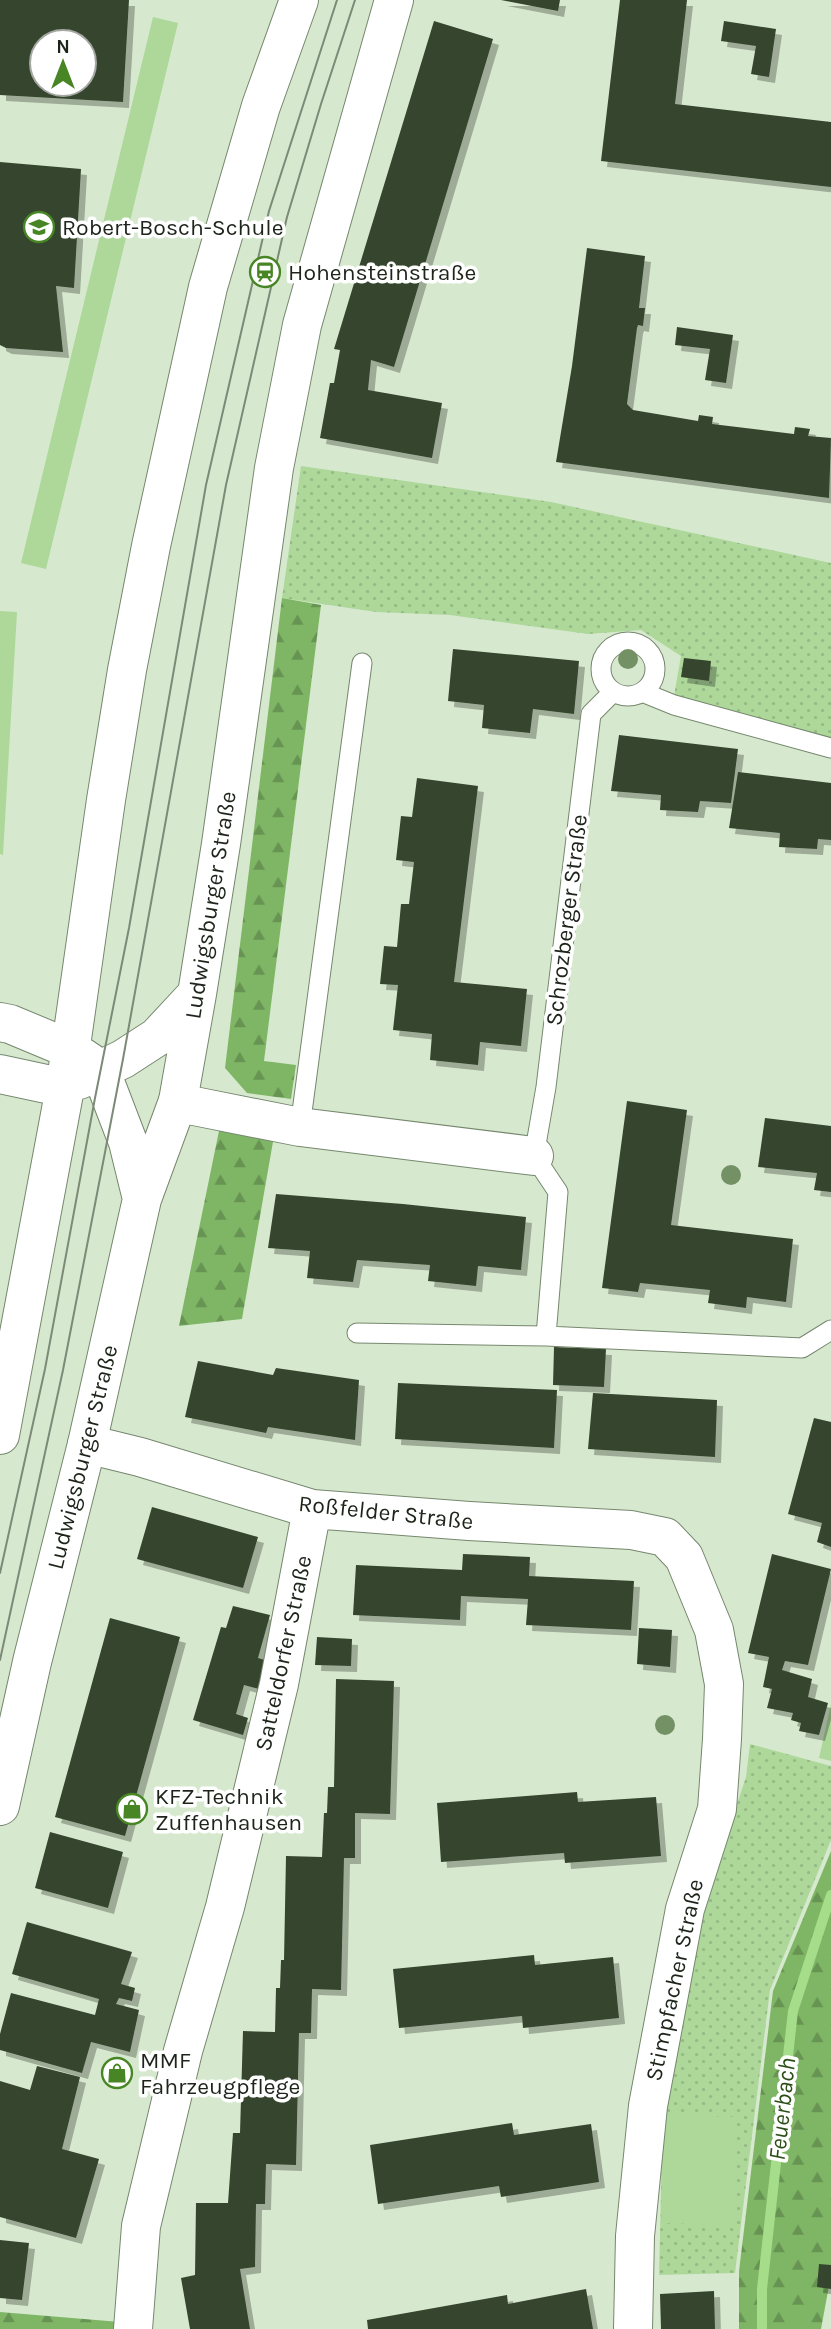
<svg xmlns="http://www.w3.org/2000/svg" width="831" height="2329" font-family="Karla,sans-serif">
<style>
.grass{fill:url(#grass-dots)}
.forest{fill:url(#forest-firs)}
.garden{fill:#add89a}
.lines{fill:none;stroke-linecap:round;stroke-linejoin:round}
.stream{stroke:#a5dd8b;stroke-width:10}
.building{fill:#36452f;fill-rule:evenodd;filter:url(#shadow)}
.lane-casing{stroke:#76876e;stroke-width:21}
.street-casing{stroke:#76876e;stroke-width:40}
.secondary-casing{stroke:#76876e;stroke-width:40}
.lane{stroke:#fff;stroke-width:19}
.street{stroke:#fff;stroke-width:38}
.secondary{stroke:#fff;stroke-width:38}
.tram{stroke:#7c8a77;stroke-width:2}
.tree{fill:#749065}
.labels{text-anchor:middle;stroke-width:7;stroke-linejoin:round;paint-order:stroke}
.poi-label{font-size:23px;fill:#1d241a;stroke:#fff;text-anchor:start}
.street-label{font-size:23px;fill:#1d241a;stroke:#fff}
.water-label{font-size:24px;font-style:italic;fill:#2b4e17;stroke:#fff}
</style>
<defs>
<pattern id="grass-dots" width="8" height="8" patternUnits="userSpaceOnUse" patternTransform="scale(1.75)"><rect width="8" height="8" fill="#add89a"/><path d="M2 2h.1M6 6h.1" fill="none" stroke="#94b984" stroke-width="1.8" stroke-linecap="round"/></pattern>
<pattern id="forest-firs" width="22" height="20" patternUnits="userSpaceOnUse" patternTransform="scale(1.75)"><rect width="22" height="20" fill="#7fb665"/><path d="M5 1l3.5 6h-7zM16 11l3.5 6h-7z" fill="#679452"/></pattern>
<filter id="shadow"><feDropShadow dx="6" dy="6" stdDeviation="0" flood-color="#0004"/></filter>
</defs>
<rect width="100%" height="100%" fill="#d6e9ce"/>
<path class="grass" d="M301 466 551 502 831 563V752L671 713 681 656 641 630 588 634 450 615 376 612 282 598Z
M750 1744 831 1766V1840L770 1990 735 2273 659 2275 663 2107 705 1900 746 1777Z"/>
<path class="forest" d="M282 598 321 605 264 1061 296 1065 291 1099 247 1093 225 1068Z
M220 1126 274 1136 242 1319 179 1326Z
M831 1851V2275L821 2329H739V2271L773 1991Z
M0 2312 120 2322V2329H0Z"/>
<path class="garden" d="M153 17 178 23 46 569 21 563Z
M0 611 17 612 3 855 0 854Z
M831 1704V1761L819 1758Z
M663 2115 736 2117 733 2225 661 2223Z"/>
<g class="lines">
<path class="stream" d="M762 2329V2289L793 2011 831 1895"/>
</g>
<path class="building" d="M0 0H129L123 102 0 95ZM42 42H84V84H42Z
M501 0H560L558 11Z
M620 0H687L675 104 831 122V187L601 161Z
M434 21 493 39 394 367 371 360 368 390 442 403 432 458 320 438 330 383H334L340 350 334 349Z
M724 21 776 29 769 77 751 74 756 46 721 41Z
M0 162 81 169 74 288 56 286 63 352 6 348 0 345Z
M587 248 645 256 639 308H645L643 326 638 325 637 328 627 404 633 410 698 421 699 415 713 417 712 424 794 434 795 427 803 428 810 429 808 436 831 438 829 498 556 462 572 366Z
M677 327 733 335 726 383 705 380 710 349 675 345Z
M453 649 579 661 574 714 533 709 530 733 482 728 484 705 448 701Z
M684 658 711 661 709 681 681 677Z
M619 735 738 749 731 803 700 801 698 812 660 810 661 795 611 791Z
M738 772 831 783V840L818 839 817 849 779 847 780 833 729 828Z
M417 778 478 786 454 982 527 989 521 1046 480 1042 478 1065 430 1060 432 1034 393 1030 398 985 380 984 384 946 397 947 401 904H409L414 862 396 860 401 816 412 817Z
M627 1101 687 1110 671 1225 793 1239 786 1302 747 1297 746 1308 708 1303 710 1290 640 1283 638 1292 602 1288Z
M765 1118 831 1126V1192L814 1190 817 1173 758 1167Z
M276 1194 403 1204 526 1217 521 1270 478 1266 476 1286 428 1281 430 1265 357 1260 353 1282 307 1278 310 1251 268 1248Z
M554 1347 606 1349 604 1387 553 1385Z
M198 1361 273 1375 276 1368 359 1380 355 1440 268 1427 266 1433 185 1417Z
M398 1383 557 1390 554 1448 395 1439Z
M593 1393 717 1400 715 1457 588 1449Z
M814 1418 831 1422V1547L817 1542 822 1523 788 1514Z
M152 1507 258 1537 243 1588 137 1559Z
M463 1554 530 1557 529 1576 634 1581 631 1630 526 1625 528 1599 461 1596 460 1620 353 1615 356 1565 462 1570Z
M772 1554 831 1569 808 1665 785 1661 782 1670 812 1679 808 1697 828 1703 819 1735 799 1731 801 1723 791 1720 793 1713 767 1708 772 1689 763 1687 769 1657 748 1653Z
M233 1606 270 1615 258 1658 268 1661 259 1689 244 1685 236 1714 248 1718 243 1735 193 1720 221 1627 226 1628Z
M110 1618 180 1637 125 1836 55 1817Z
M639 1628 672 1630 670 1667 637 1664Z
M317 1637 352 1639 351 1666 315 1665Z
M336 1679 394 1681 390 1814 355 1813V1858H344L341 1990 312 1989 311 2033H299L296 2165 266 2164 265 2204H256L255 2267 240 2269 250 2329H190L181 2278 195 2275 196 2203H228L233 2133H240L243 2031 275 2032 276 1988H280L281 1960H284L286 1856 322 1857 324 1813H327L328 1787H334Z
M577 1792 578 1802 656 1797 661 1856 565 1863 564 1853 441 1862 437 1803Z
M50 1832 123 1852 108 1908 35 1888Z
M27 1922 132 1952 121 1984 135 1988 132 2001 119 1998 116 2004 139 2010 130 2052 91 2042 82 2073 0 2050V2034L11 1993 95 2015 99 1999 12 1974Z
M534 1955 535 1965 613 1957 619 2018 523 2028 522 2016 399 2028 393 1969Z
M37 2066 80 2077 62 2149 99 2159 76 2238 0 2217V2081L30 2090Z
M512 2123 514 2135 591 2124 599 2182 501 2197 499 2186 378 2204 370 2145Z
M0 2240 29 2243 22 2300 0 2298Z
M819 2264 831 2265V2289L817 2287Z
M586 2289 593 2329H368L367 2320 507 2295 508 2304Z
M714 2291 715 2329H661L660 2294Z"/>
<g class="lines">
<g class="lane-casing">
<path id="lane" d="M601 669a27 27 0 1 1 54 0a27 27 0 1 1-54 0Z
M642 692 674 705 831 748
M300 1127 362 663
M357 1333 546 1336 802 1348 831 1330
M546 1336 558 1192 534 1156 546 1087 591 714 613 692"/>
</g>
<g class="street-casing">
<path id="street" d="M178 1101 194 1106 300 1127 534 1156
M87 1444 140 1457 312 1509 469 1521 631 1530 665 1537 684 1557 714 1630 724 1684 722 1739 717 1809 685 1909 648 2106 635 2236 633 2329
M133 2329 141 2226 183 2051 225 1907 279 1684 312 1509"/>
</g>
<g class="secondary-casing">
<path id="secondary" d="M0 1022 10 1024 70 1049 100 1069 128 1142 142 1199
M0 1074 65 1088
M79 1080 123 1059 157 1037 197 994
M0 1435 65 1088 106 800 127 670 151 546 208 287 261 106 299 0
M0 1806 32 1662 87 1444 142 1199 178 1101 197 994 221 844 274 468 302 325 394 0"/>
</g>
<use href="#lane" class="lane"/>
<use href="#street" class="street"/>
<use href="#secondary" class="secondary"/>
<path class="tram" d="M0 1573 45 1369 95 1098 129 928 206 485 269 211 337 0
M0 1660 63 1370 123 1059 226 485 287 217 321 104 355 0"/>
</g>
<g class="tree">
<circle cx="628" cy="659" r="10"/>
<circle cx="731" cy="1175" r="10"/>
<circle cx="665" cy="1725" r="10"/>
</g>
<defs>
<g id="school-ring" transform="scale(1.575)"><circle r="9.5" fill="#fff" stroke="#488524" stroke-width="1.5"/><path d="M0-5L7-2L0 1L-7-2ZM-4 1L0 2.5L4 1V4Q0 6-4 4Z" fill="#488524"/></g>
<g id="station-ring" transform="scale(1.575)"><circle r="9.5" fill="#fff" stroke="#488524" stroke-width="1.5"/><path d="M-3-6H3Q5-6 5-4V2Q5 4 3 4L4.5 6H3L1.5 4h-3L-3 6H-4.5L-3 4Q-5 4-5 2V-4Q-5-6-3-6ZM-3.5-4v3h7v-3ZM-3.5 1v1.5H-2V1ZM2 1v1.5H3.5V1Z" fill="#488524"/></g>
<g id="shop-ring" transform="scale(1.575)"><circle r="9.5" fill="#fff" stroke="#488524" stroke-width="1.5"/><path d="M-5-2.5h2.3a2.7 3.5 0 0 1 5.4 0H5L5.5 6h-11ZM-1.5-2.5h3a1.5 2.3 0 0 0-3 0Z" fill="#488524"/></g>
</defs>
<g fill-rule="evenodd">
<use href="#school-ring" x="39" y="227"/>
<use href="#station-ring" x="265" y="272"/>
<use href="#shop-ring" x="132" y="1809"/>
<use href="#shop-ring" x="117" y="2073"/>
</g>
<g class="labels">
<g class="poi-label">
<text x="62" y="235">Robert-Bosch-Schule</text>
<text x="288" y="280">Hohensteinstraße</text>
<text x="155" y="1804">KFZ-Technik<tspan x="155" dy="26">Zuffenhausen</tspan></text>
<text x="140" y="2068">MMF<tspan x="140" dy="26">Fahrzeugpflege</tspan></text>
</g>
<g class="street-label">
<text transform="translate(210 905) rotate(-81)" y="8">Ludwigsburger Straße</text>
<text transform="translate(566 920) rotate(-83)" y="8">Schrozberger Straße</text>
<text transform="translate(82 1457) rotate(-76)" y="8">Ludwigsburger Straße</text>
<text transform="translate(386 1512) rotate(6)" y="8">Roßfelder Straße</text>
<text transform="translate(283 1653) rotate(-78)" y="8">Satteldorfer Straße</text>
<text transform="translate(674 1980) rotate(-78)" y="8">Stimpfacher Straße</text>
</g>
<g class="water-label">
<text transform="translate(782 2109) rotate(-84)" y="8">Feuerbach</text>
</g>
</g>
<g transform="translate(63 63)"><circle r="33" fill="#ffffff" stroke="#a5a7a3" stroke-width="2"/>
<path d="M0-5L12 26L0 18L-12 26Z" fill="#488524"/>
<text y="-10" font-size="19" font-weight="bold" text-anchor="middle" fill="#1d241a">N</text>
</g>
</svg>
